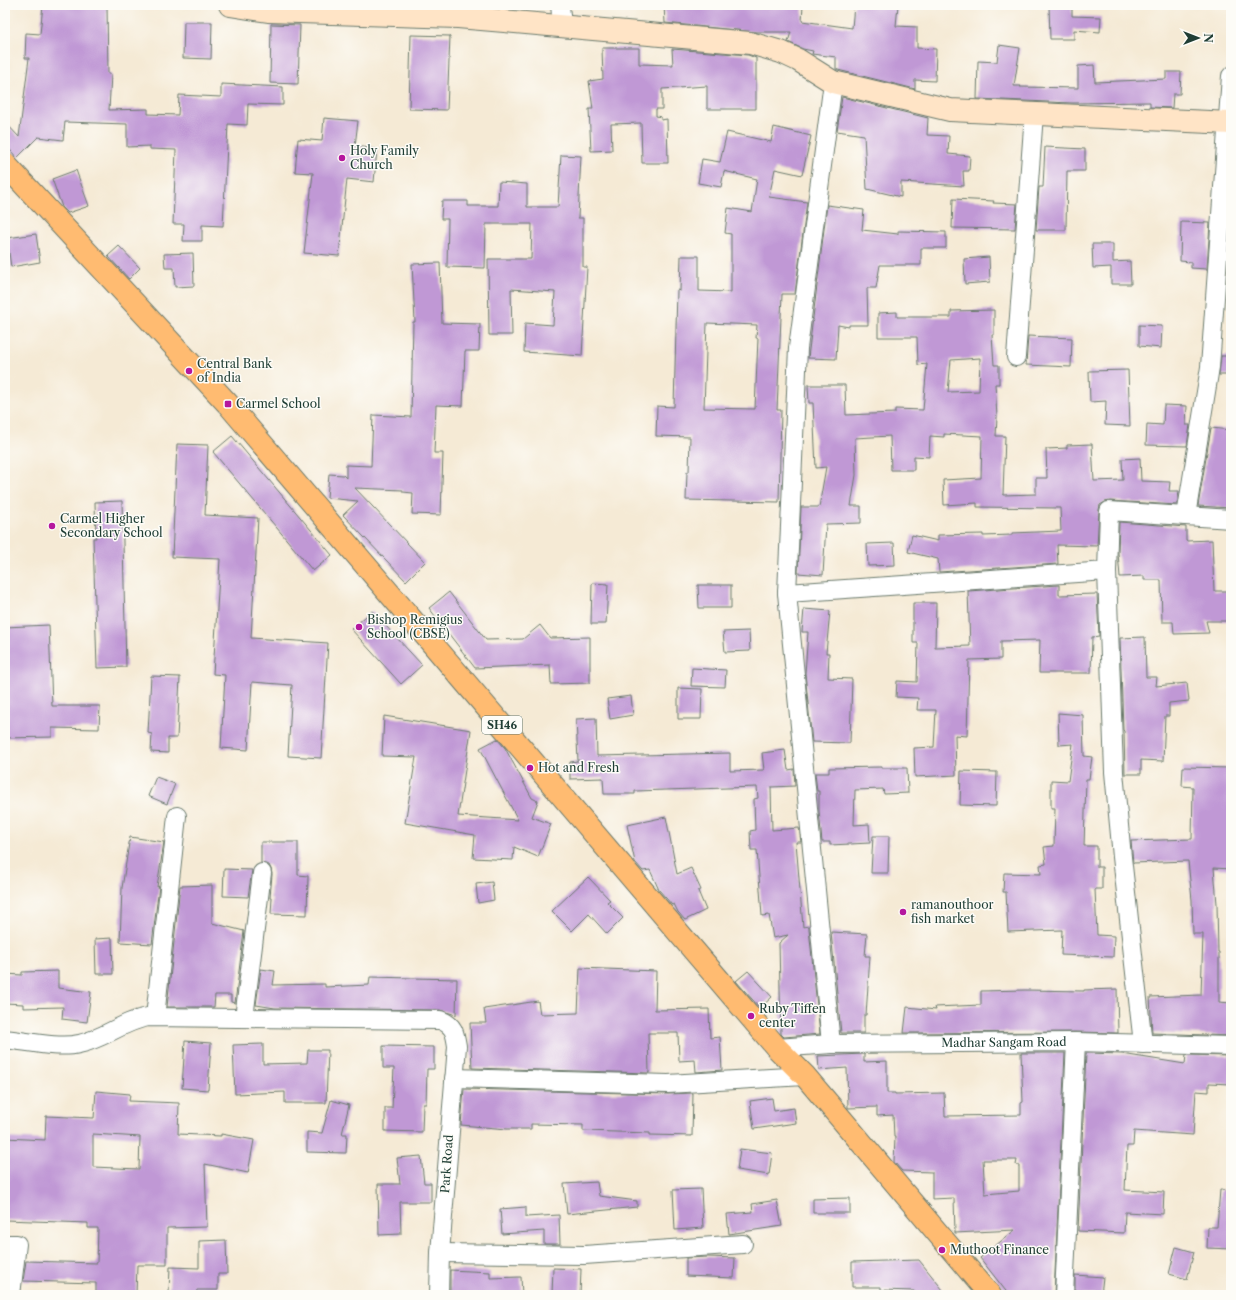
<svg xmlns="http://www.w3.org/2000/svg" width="1236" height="1300" font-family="'Libre Caslon Text',serif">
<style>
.building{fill:#c098d5;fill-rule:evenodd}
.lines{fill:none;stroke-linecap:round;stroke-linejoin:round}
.street-casing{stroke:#6a7a6c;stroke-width:20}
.secondary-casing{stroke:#6a7a6c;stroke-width:24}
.primary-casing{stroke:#6a7a6c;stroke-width:24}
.street{stroke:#fff;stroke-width:18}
.secondary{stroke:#ffe4c6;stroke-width:22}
.primary{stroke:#ffbb71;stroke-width:22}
.poi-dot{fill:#b5179e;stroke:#fdfcf7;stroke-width:1.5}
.labels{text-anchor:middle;stroke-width:3;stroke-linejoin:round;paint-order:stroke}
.shield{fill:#fdfcf7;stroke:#62766e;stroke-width:1}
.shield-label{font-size:11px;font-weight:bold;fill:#1f3d34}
.poi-label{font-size:12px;fill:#1f3d34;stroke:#fdfcf7;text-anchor:start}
.street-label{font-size:12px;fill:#1f3d34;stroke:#fdfcf7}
</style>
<rect width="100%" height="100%" fill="#fdfcf7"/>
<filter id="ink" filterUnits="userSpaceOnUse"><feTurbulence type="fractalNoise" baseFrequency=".025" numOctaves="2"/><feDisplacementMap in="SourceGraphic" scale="8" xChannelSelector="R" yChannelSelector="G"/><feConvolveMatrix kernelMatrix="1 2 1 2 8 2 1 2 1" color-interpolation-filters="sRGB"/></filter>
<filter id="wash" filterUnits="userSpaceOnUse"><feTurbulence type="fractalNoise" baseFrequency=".012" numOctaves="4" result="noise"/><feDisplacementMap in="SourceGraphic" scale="16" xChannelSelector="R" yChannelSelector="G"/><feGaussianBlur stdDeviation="0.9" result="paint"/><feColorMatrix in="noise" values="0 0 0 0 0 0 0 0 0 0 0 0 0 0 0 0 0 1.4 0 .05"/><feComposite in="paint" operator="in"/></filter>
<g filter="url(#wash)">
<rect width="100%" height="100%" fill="#f5ead5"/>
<g id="blocks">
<path class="building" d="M43 5H107L108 74H111L109 110 148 109V114L178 115 179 95 221 97V84L283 87V105L248 104 247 125 228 124 223 226 202 225V241H183L184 224H173L176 150 150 149V146L127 147V124L65 122 63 140 38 137 17 158 5 144V122L19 137 29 58H25L26 33 40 34Z
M664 5H803L802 21 852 28 854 5H898L896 26 917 27V48L936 49 935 81 915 80V89L838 70 836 69V57L812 54 813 51 803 49 788 42 791 32H756L665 23Z
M1049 5H1072V16L1101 17 1100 32 1074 30V39H1050Z
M184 22H212L211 59 183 58Z
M271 24 300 25 298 84 270 83Z
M411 35 450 36 447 110 409 109Z
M999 45 1020 48 1014 86H1021L1020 87 1078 88V66L1094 65 1095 82 1166 79V72H1181L1180 94H1173L1172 108 1150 107V102L1072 103 977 99 978 61 997 62Z
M602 48H639V64L673 65 672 49 748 55 756 58V109H707V86L662 89V109H656V116L661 117V120L667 119 668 163H642L641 123 611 124 612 150 591 151 589 109H593L589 81 603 79Z
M842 97 928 118 927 135 949 136 948 154 970 156 969 171H963L964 186 901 182V197L867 189 864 135 837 131Z
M324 118 358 121 355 146 377 149 374 182 347 179 339 256 304 253 313 173 295 172 298 139 322 141Z
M774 127 811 136 802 175 775 169 769 197 807 202 795 294H782L777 410H781L779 502 686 500 687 472H689L690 437 656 436 657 406 674 407 677 290 680 291 681 256H699V291L731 292V234L725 233 728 208 752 212 757 179 724 171 721 187 698 183 702 159 720 162 727 132 771 142ZM707 323 757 325 756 338H758L755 409 704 408Z
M1045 147 1085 149V171H1067L1066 230H1036L1039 187H1043Z
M561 155 581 156 578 218H583V267H587L582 356 524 352 525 323 553 325 555 292 511 289 512 335H489L488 259H531L532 224H486L485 268 447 267 448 219H441L442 201H468V206H498L499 182 527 184V207H558Z
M76 170 89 206 68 213 62 207 52 179Z
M953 199 994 201 993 203 1017 204 1015 229 952 228Z
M827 205 864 210 862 230 898 234V231L946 232V248H921V265H880L876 288H867L868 325H849V327L838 325 836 359 808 358Z
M1181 222 1210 223 1207 269 1191 268V262L1180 261Z
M36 234 40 262 11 267 7 238Z
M1092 244H1113V262L1130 261 1131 284H1111V267L1093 268Z
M119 246 140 268 129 279 108 256Z
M193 253 194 286 175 287 174 268H165L164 254Z
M989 257 990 282 965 284 964 259Z
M440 263 442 323 480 324 479 351H465L463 406 436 405 434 453H443L441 515 412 514 413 493 403 492V490L355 488 425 562 406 581 343 515 358 501 327 498 329 474 343 475 346 478V465L371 466 373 415 411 417 413 322H415L412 264Z
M994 310V335H992L994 365H999V384H995L997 417 996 436H1005L1003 495 1036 494V478H1047L1046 449 1067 448V445L1092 444 1094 481 1123 480 1122 459 1140 458 1141 481 1170 482 1169 491H1179L1177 505 1110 501 1105 502 1100 505 1099 510 1097 546 1057 545 1058 564 939 572 938 559 908 552 912 535 938 541V535L983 534V536L1012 535V533L1061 531 1060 508 977 507V503L944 505 943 480 981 478 982 436 944 434V437L930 436 929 457 914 456V470H891L890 436 855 438 856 475 851 506H861V523L826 524 823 575 798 573 801 507H819L826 467 816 468 813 403H809L808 385H845L846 415 895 413V409L923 410 927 364 918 365 917 337H878V313L897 312V317H951V311ZM980 358 979 391 948 392 951 360Z
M1139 325 1162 326 1161 348 1139 346Z
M1028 336 1072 338 1071 367 1026 365Z
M1221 356H1231V375H1219Z
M1128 370 1130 426 1105 425 1106 401 1090 402 1089 371Z
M1164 405 1187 406 1186 425H1190L1187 446 1146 445 1147 424 1163 425Z
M1211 428 1231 430V508L1198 506Z
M232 436 332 555 313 571 213 452Z
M177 444 208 445 205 515 258 518 251 638 328 643 321 758 288 756 292 685 252 682 248 750 221 748 225 675 213 674 220 559 172 557Z
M122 501 126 667 97 668 93 538H96L95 502Z
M1119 522 1186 527V541L1212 540 1214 591H1231V621H1206L1209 633 1174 634 1173 622H1162L1161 580H1144V576L1120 577 1118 553Z
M894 543 895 565 868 566 867 544Z
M592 583 608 584 606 624H591Z
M698 585H731V608H699Z
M1059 585V595L1097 594 1099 636 1092 637 1091 673H1039L1040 640 1001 641V659L969 660 967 736 955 735 956 775 915 777 914 748 934 747 936 710H917L918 698 896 697 897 681 917 682 918 643H913V603H936L935 647 970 646 968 591Z
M449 592 486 640 523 639 540 625 550 638 590 637V683L551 684 550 665 475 668 429 608Z
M804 609 830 611 826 653H829L828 678 852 679 850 743 812 742 805 673 808 632H802Z
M372 611 422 665 401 684 351 629Z
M49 625 52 706H100L99 729 52 728V737L5 738V627Z
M749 631 750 651 725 652 723 632Z
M1145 637 1146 677H1157L1156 686 1187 683 1189 701 1169 703V716H1165L1163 761 1141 760V774H1125L1124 731 1123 730 1120 638Z
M692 668 726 670 725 687 691 686Z
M151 676 180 677 177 738H168V753L151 752 152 734 148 733Z
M678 688 702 689 701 719H678Z
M631 696 633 715 610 719 607 699Z
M1058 713 1083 715 1084 756 1092 757 1089 779H1086L1084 846H1097V867H1102V889H1095L1097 935 1114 936 1113 957 1061 955 1062 930 1008 932 1006 892H1003L1004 873 1041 874 1040 865 1046 864 1044 847 1054 846 1055 808H1051V780L1068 781 1073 744 1059 745Z
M384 716 471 730 458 816 518 820 480 748 497 739 505 748 532 798 538 801 532 817 551 824 538 857 514 847 513 860 473 858 475 835 405 823 416 757 382 756Z
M596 718 597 756 730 753V771L764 770 762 753 785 750 788 770 794 769 795 786 771 787 772 830 799 828 801 842H796L803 927 809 926V929L820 1034 784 1037 781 1034 779 943 788 935 773 938 769 915 762 916 757 850H751L750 831 755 830 754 799 758 798 757 787 635 791V794H604L603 778 570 779V762L578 761 576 719Z
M881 767V768H907L908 793 884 794 883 789 855 790 854 825 869 824 870 843 830 845V842H822L819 811V791H817L815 773H829V768Z
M1183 767 1231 768V869L1214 868 1217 904 1218 952H1219V1002L1231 1003V1036L1152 1033 1150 997 1201 995 1203 934H1193L1192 900 1188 861 1133 863 1131 841 1192 839 1193 787 1182 786Z
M961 771 997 772 996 806 960 805Z
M156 777 175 784 167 804 148 796Z
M666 817 677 874 691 868 701 890 698 891 706 910 685 920 678 912 674 904 672 905 659 890 650 870 643 871 635 862 627 825Z
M873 836H889L888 873H871Z
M130 837 164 842 157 887 159 886 152 944 120 942 122 888Z
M261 842H298V875L308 876 307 915 271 914 272 898H270L272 874 271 869 269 865 261 863Z
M224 869 252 870 248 897 223 896Z
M588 877 610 900 607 902 623 918 607 934 589 914 572 931 552 911Z
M492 882 494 900 478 903 476 884Z
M212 885V923L244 931 235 1003 231 1002V995H215L214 1007H167L180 886Z
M831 932 867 934 865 956H870L866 1015H864V1033H841Z
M112 938 113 974H96L95 939Z
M580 968 656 971 655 1010 709 1009 710 1038 720 1037 722 1070 696 1072 695 1060 679 1061 678 1033H648L649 1073 472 1068 470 1023H486L484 1009 538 1001 540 1014 578 1013Z
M261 969 275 971 273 985 325 984V987L369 985 370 977 457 979 456 1015 440 1010 275 1008 256 1005Z
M58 971V988L91 992 87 1022 62 1019 63 1007 23 1008V1004L5 1003V974L22 975V972Z
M748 971 772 997 760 1008 736 981Z
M1117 989 1118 1033 1076 1032 904 1033 907 1007 936 1010 935 1007 981 1005V991L1025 990 1084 991V990Z
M185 1041 211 1043 208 1090 182 1088Z
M263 1044V1064L307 1063 308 1050H328L326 1103H285V1092L235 1094 233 1045Z
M383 1046 434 1047V1069H427L426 1104H423L422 1132 385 1131V1108H392L394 1068H383Z
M1021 1053H1065L1054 1295H1009L980 1258 1015 1230 955 1233 954 1198 932 1199V1172L902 1171 894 1162 895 1137H894L893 1115 877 1116V1107L848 1108 847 1068 819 1070 818 1056 864 1054V1062L887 1061V1093H895V1094L944 1093 945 1116 1021 1115V1103L1023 1102ZM983 1160H1017L1016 1165 1019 1166V1191L985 1194Z
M1086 1053 1122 1054 1185 1064 1186 1055 1231 1056V1084L1209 1083V1092L1196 1091 1193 1135 1134 1131 1133 1146H1127L1125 1190 1164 1192 1163 1214 1125 1212 1124 1233 1078 1231Z
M464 1089 668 1094 693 1093 692 1136 650 1135V1133L583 1131V1125L531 1124V1129H507L461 1125Z
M96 1091 130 1094 129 1101 179 1103 178 1134 221 1136V1134L254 1140 248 1173 205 1164 207 1227 167 1228V1265H137L136 1295 110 1293V1295H96V1283L23 1281 26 1261 97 1263 98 1228H88V1223L5 1220V1138L45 1140 46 1116 94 1118ZM93 1134 140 1137 139 1169 93 1167Z
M772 1098 774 1111 794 1108 796 1123 754 1129 750 1101Z
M331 1100 349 1105 342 1134H347L346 1153 307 1152V1132L322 1133Z
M740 1149 772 1153 769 1175 737 1170Z
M421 1156 424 1183H431V1202H400L401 1234 379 1235 378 1184H400L397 1158Z
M597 1182 599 1196 637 1201V1207L567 1214 564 1184Z
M701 1189 703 1228 675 1230 673 1190Z
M1220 1190 1231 1191V1249L1207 1248 1208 1227H1217Z
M850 1198V1213H813V1199Z
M777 1200 782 1226 729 1234 727 1214 753 1212 752 1204Z
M526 1207V1217L559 1215 560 1244H544V1231L502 1234 500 1209Z
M226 1240 227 1274H218V1290H197L196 1294 169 1293 170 1267 199 1268V1241Z
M1176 1247 1194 1252 1187 1279 1169 1274Z
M708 1257 735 1258 734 1278 686 1276V1258Z
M919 1260 947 1295H915L914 1291 881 1290V1287H852V1262Z
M553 1268 581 1269 580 1295H552Z
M450 1270 490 1272V1278L521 1277 522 1295H450Z
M1075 1275 1103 1277 1101 1295H1075Z"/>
</g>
</g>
<g filter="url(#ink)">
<use href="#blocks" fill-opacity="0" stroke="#6a7a6c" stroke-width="1"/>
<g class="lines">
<g class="street-casing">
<g id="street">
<path d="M560 5 562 26"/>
<path d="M1016 357 1034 114"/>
<path d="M1186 516 1210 367 1231 76"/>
<path d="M1107 571 1109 511 1231 519"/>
<path d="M787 593 1107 571 1114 772 1122 857 1143 1044"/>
<path d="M155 1017 177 816"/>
<path d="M244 1018 262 873"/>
<path d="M5 1039C26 1041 59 1049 79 1044 104 1039 123 1021 148 1017L440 1020C454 1025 455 1033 457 1046L440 1253 439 1295"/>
<path d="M831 1044 787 593 798 348 833 82"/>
<path id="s1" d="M777 1048 831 1044 1076 1042 1231 1046"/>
<path d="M454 1078 668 1084 805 1076"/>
<path d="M5 1244H17L11 1295"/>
<path d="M440 1253 584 1255 743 1244"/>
<path d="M1064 1295 1076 1042"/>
</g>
</g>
<g class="secondary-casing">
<path id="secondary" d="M230 5 268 11 458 17 750 43 781 52 798 60 833 82 950 110 1231 123"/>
</g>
<g class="primary-casing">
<path id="primary" d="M5 164 228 404 777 1048 805 1076 990 1295"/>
</g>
<use href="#street" class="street"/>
<use href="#secondary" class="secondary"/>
<use href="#primary" class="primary"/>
</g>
</g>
<g class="poi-dot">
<circle cx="342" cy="158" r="4"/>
<circle cx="189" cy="371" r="4"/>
<rect x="224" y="400" width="8" height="8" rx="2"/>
<circle cx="52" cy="526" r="4"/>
<circle cx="359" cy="627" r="4"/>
<circle cx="530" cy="768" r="4"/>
<circle cx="903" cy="912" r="4"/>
<circle cx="751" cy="1016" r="4"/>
<circle cx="942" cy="1250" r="4"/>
</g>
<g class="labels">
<rect class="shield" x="482" y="716" width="40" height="18" rx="3"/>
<g class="shield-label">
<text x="502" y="729">SH46</text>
</g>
<g class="poi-label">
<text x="350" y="155">Holy Family<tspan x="350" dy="14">Church</tspan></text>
<text x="197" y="368">Central Bank<tspan x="197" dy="14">of India</tspan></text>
<text x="236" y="408">Carmel School</text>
<text x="60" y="523">Carmel Higher<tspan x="60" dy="14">Secondary School</tspan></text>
<text x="367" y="624">Bishop Remigius<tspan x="367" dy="14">School (CBSE)</tspan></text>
<text x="538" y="772">Hot and Fresh</text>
<text x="911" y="909">ramanouthoor<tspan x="911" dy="14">fish market</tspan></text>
<text x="759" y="1013">Ruby Tiffen<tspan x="759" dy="14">center</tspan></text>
<text x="950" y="1254">Muthoot Finance</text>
</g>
<g class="street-label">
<text dy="4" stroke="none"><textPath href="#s1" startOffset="227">Madhar Sangam Road</textPath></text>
<text transform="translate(447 1164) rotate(-86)" y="4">Park Road</text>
</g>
</g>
<rect width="1236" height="1300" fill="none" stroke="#fdfcf7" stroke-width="20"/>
<g transform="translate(1198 38) rotate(90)" stroke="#fdfcf7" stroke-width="3" paint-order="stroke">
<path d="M0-3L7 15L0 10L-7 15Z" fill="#1f3d34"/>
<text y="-6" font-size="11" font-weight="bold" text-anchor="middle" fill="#1f3d34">N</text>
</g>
</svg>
